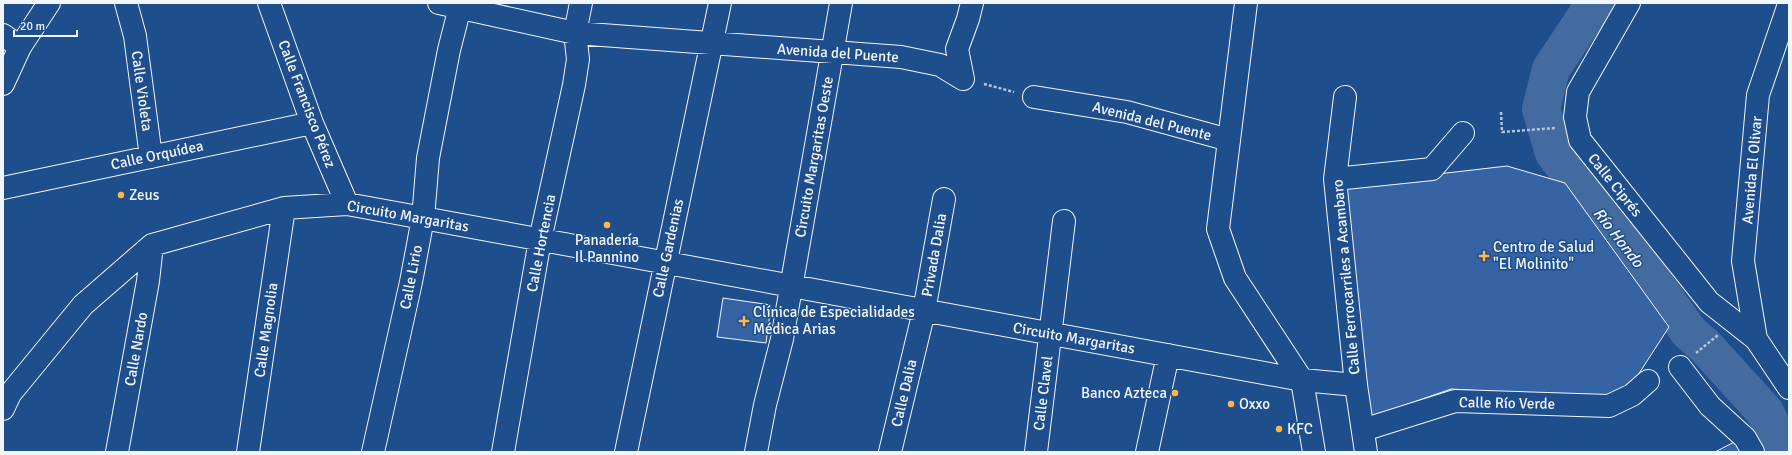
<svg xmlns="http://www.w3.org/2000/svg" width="1792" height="455" font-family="Signika,sans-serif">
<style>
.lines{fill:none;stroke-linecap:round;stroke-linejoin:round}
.river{stroke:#446ba0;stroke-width:38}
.building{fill:#3563a3;stroke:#f2f6ff}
.minor-casing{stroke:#f2f6ff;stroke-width:24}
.major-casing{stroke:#f2f6ff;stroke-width:24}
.path{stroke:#b3c4dc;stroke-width:2.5;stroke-dasharray:3 2;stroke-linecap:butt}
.minor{stroke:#1f4e8c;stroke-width:22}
.major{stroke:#1f4e8c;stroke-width:22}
.poi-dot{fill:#ffb74d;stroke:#1f4e8c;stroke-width:1.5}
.labels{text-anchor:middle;stroke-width:3;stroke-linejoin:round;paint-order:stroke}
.street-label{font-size:15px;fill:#f2f6ff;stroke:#1f4e8c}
.poi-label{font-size:15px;fill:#f2f6ff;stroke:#1f4e8c;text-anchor:start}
.water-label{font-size:16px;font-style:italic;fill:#f2f6ff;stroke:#1f4e8c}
</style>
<rect width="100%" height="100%" fill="#1f4e8c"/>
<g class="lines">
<path class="river" d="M1595 3 1551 69 1541 109 1554 153 1648 274 1689 332 1705 346 1765 412 1784 452"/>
</g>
<path class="building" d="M1507 166 1565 183 1669 327 1629 389 1610 398 1451 389 1368 418 1343 185Z
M723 298 771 305 766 343 717 337Z
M1738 440 1744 452H1715Z"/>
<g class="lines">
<g class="minor-casing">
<path id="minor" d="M126 3 135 36 151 157
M269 3 312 123 347 204
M439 3 575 33 901 57 940 65 963 79
M1246 3 1218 229 1235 278 1302 380
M1629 3 1578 92 1575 117 1580 140 1709 302 1756 339 1789 388
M3 35 20 47
M963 79 957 49 968 19 972 3
M1034 97 1127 112 1229 140
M1335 179 1432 169 1463 133
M3 188 312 123
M1756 339 1743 261 1758 95 1789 4
M1680 367 1710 406 1745 438 1753 452
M3 409 10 394 83 305 152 245 284 208 347 204 1302 380 1356 385 1335 179 1345 97
M1363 430 1455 401 1609 406 1632 395 1648 381
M117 452 148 281 152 245
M248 452 284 208
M373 452 411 282 423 218 428 158 449 50 460 7
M503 452 540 240 574 85 578 59 575 33 581 3
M626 452 720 3
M756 452 765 405 782 339 841 3
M890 452 924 311 944 199
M1036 452 1064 221
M1147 452 1168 355"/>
</g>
<g class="major-casing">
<path id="major" d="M3 84 20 47 49 3
M1302 380 1314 452
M1356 385 1366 452"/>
</g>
<path class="path" d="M984 84 1014 92
M1501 112 1502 132 1555 128
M1696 353 1718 335"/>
<use href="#minor" class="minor"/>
<use href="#major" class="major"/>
</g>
<g class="poi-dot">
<circle cx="121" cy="195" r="4"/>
<circle cx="607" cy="225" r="4"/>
<path d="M1482 250h4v4h4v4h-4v4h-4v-4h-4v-4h4z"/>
<path d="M742 315h4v4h4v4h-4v4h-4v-4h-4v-4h4z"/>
<circle cx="1175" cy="393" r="4"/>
<circle cx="1231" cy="404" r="4"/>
<circle cx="1279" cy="429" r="4"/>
</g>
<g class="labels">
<g class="street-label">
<text transform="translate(838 53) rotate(4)" y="5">Avenida del Puente</text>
<text transform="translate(142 91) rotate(82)" y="5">Calle Violeta</text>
<text transform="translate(307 104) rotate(69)" y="5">Calle Francisco Pérez</text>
<text transform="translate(1152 121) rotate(14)" y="5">Avenida del Puente</text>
<text transform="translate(157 155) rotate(-12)" y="5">Calle Orquídea</text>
<text transform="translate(814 157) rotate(-80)" y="5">Circuito Margaritas Oeste</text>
<text transform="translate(1752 170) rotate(-85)" y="5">Avenida El Olivar</text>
<text transform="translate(1615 185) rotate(51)" y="5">Calle Ciprés</text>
<text transform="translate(408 216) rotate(10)" y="5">Circuito Margaritas</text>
<text transform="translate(541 243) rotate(-79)" y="5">Calle Hortencia</text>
<text transform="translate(668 248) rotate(-78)" y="5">Calle Gardenias</text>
<text transform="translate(934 255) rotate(-80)" y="5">Privada Dalia</text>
<text transform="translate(411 277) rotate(-79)" y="5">Calle Lirio</text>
<text transform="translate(1346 277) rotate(-95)" y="5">Calle Ferrocarriles a Acambaro</text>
<text transform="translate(266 330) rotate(-82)" y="5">Calle Magnolia</text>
<text transform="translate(1074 338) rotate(10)" y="5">Circuito Margaritas</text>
<text transform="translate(136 349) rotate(-80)" y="5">Calle Nardo</text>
<text transform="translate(904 393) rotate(-77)" y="5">Calle Dalia</text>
<text transform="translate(1043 393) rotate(-83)" y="5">Calle Clavel</text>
<text transform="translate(1507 403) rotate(1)" y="5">Calle Río Verde</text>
</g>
<g class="poi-label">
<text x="129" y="200">Zeus</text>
<text x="607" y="245" text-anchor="middle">Panadería<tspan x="607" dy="17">Il Pannino</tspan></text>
<text x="1493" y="252">Centro de Salud<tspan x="1493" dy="17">"El Molinito"</tspan></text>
<text x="753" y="317">Clínica de Especialidades<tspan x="753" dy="17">Médica Arias</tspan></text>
<text x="1167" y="398" text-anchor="end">Banco Azteca</text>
<text x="1239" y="409">Oxxo</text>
<text x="1287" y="434">KFC</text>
</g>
<g class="water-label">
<text transform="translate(1619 237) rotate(52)" y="6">Río Hondo</text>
</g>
</g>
<rect width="1792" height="455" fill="none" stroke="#f2f6ff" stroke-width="8"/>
<path d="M14 30v6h63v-6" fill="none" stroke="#f2f6ff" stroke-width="2"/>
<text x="20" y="30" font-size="12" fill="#f2f6ff" stroke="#1f4e8c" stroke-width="3" paint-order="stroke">20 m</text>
</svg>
